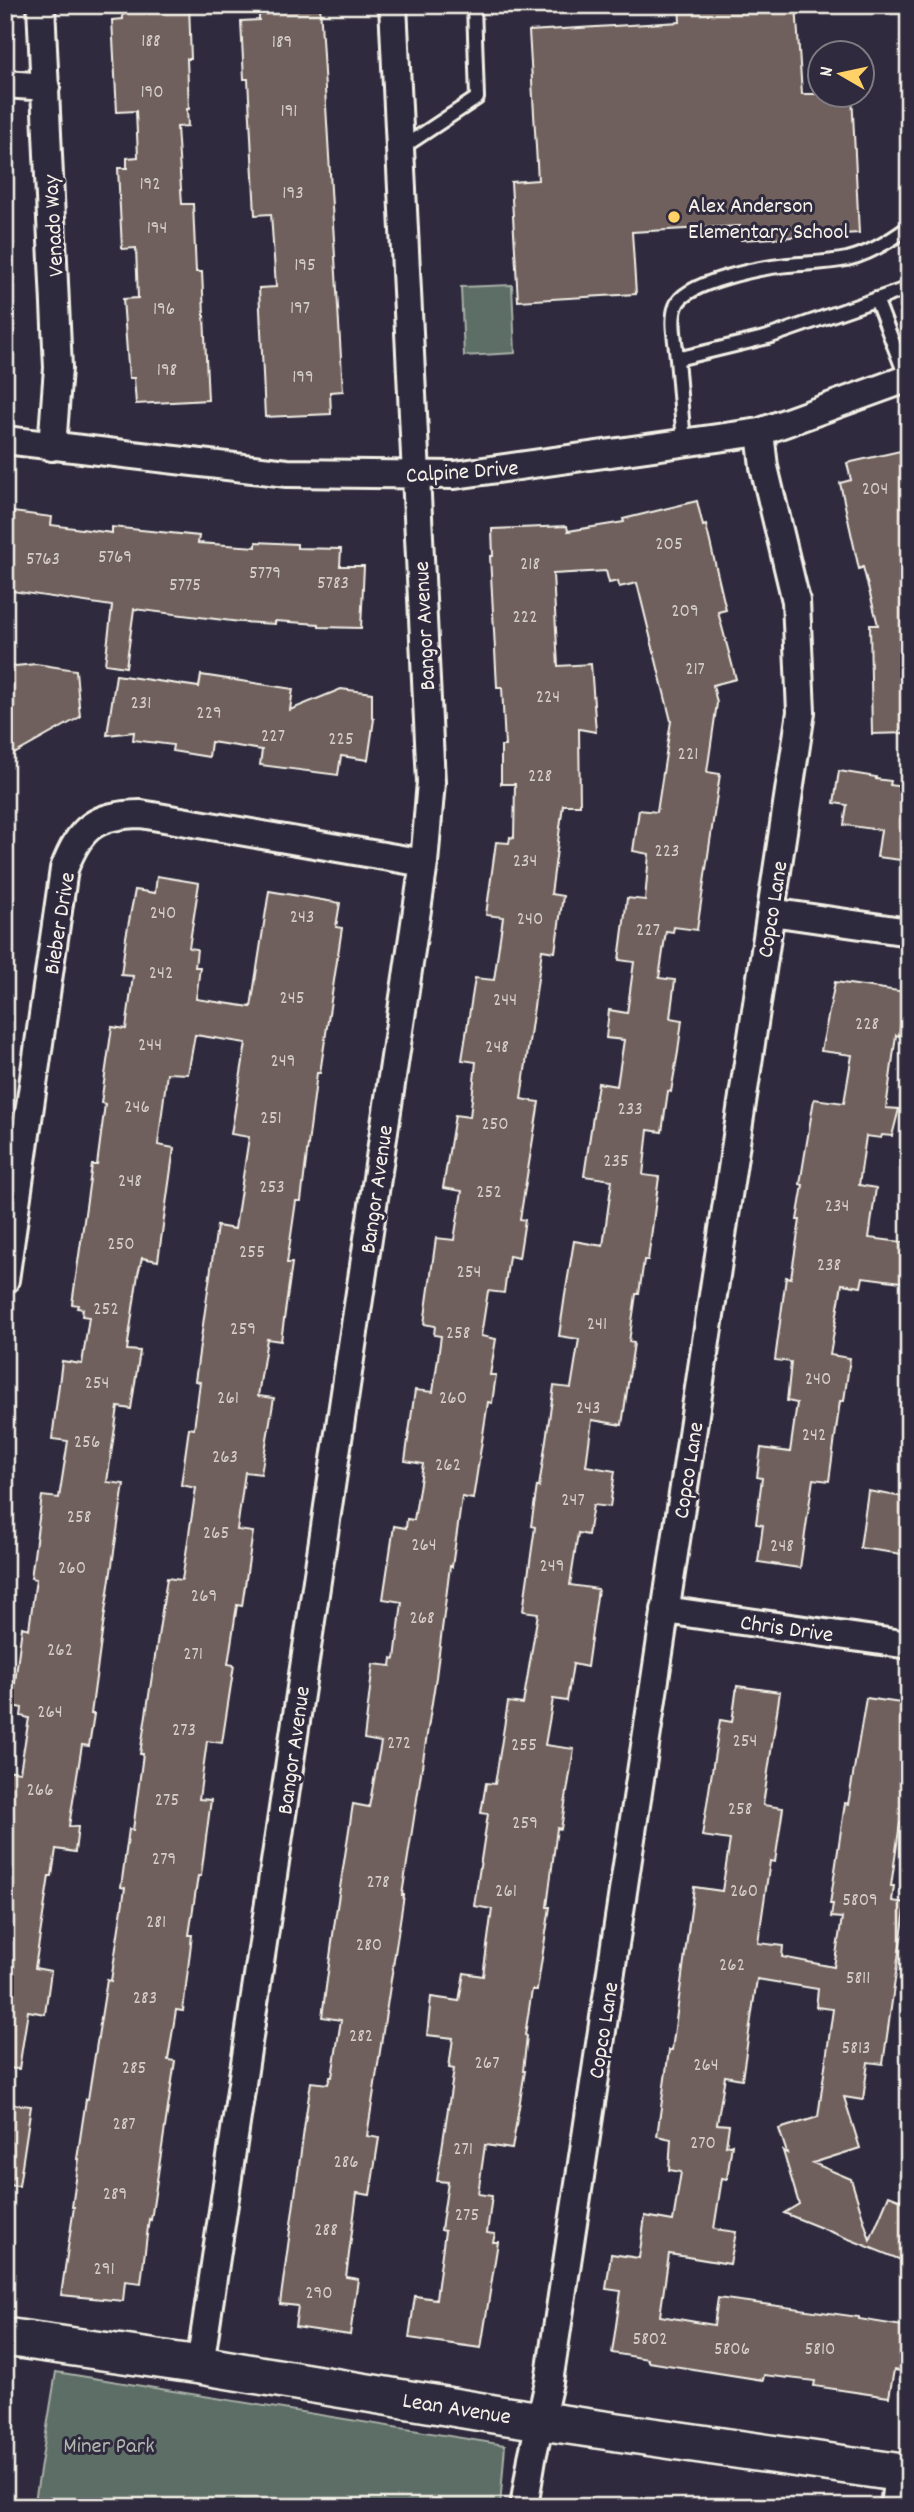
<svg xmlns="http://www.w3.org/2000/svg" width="914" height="2512" font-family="Dekko,sans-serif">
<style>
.green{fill:#5d6e66;stroke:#a8b0a7;stroke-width:2}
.building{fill:#70605d;stroke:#f4f1e8;stroke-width:2}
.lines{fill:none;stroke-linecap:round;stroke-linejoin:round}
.lane-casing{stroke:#f4f1e8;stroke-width:18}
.street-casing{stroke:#f4f1e8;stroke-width:32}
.secondary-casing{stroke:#f4f1e8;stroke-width:42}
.lane{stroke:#2f2a3d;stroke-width:12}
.street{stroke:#2f2a3d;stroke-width:26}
.secondary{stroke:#2f2a3d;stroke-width:37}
.poi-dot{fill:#ffd166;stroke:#2f2a3d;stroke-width:2.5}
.labels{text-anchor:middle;stroke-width:6;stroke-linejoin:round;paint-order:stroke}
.number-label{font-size:19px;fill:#d3cdc5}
.poi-label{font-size:23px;fill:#f4f1e8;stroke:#2f2a3d;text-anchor:start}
.street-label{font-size:23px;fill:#f4f1e8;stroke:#2f2a3d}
.park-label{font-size:23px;fill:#b0b6ae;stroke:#2f2a3d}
</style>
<rect width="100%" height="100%" fill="#2f2a3d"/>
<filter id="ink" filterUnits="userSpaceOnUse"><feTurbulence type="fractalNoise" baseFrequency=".0143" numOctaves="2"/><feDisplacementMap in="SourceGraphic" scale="14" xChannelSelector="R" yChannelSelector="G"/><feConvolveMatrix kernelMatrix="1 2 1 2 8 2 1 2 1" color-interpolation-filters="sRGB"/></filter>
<g filter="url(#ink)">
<path class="green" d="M512 285 515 353 464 356 461 287Z
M56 2372 505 2445 500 2507H34Z"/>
<path class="building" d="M122 5H189L191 59H187L189 109H187L188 126 177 127 182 204H193L196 272H202L208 400 136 404 134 378H129L123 299 138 298 136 248 122 249 118 168H127V158L138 157 136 111 117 112 112 20 123 19Z
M259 5H320L343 391 330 392 331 414 265 417 259 288 276 287 271 214 255 215 248 79H244L241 21 259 20Z
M679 5H796L802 94H852L859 233 741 240 740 226 632 232 636 294 518 301 511 182 538 180 529 31 680 22Z
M909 449V733L872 734 870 625H878L863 567 859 569 840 483 851 480 847 463Z
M697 501 703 526 706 525 726 610 718 612 736 679 713 685 717 703 707 772 720 774 697 930 674 927 673 932 666 931 659 978 675 980 670 1018 682 1020 678 1052 671 1092 668 1091 662 1132 648 1130 643 1175 659 1177 648 1260H644L639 1294H636L629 1342 634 1343 622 1425 592 1420 586 1466 615 1471 610 1507 593 1505 588 1535 578 1533 570 1585 598 1589 587 1667 573 1664 567 1701 553 1699 545 1745 574 1749 561 1829 557 1828 547 1907H550L537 1990H532L525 2035 527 2036 523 2071H525L512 2149 485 2145 478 2194 492 2196 487 2233 495 2234 493 2242H498L481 2348 409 2338 415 2296 436 2299 445 2231 441 2230 448 2182 437 2181 454 2069 449 2068 453 2038 427 2035 431 1997 459 2001 464 1973 483 1976 492 1909 474 1906 488 1814 481 1813 486 1783 495 1784 508 1702 523 1704 538 1613 523 1611 535 1527 531 1526 537 1486 539 1487 554 1386 571 1388 579 1339 559 1336 565 1295 574 1241 603 1246 612 1180 584 1176 598 1083 617 1086 624 1040 606 1038 609 1010 627 1013 634 962 619 960 627 898 645 900 649 854 633 851 639 810 657 812 671 721 637 583 619 587 618 581 609 583 606 571 553 574 558 666 591 664 596 732 579 729 580 805H563L551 894 563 896 555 952 542 950 521 1099 539 1102 520 1219 525 1220 519 1258 509 1256 504 1293 488 1291 481 1336 496 1339 490 1375H496L492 1403 488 1402 473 1499 462 1497 452 1567 450 1566 436 1677 402 1895H404L367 2136 379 2138 370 2195 357 2193 346 2277 358 2279 350 2335 295 2327 298 2306 280 2304 306 2115 311 2082 328 2084 330 2077H332L341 2020 322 2017 335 1920 353 1804 369 1807 381 1742 364 1739 373 1664 391 1666 392 1658 395 1659 402 1602 383 1599 394 1526 406 1528 407 1519 414 1520 423 1464 405 1461 415 1390 433 1392 437 1365 441 1336 434 1335 435 1326 424 1324 436 1238 454 1240 462 1191 443 1188 455 1115 470 1117 476 1062 462 1060 475 978 494 980 503 917 486 915 496 842 509 843 510 837 514 838 515 784H501V746H505L502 687H497L490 556H493L492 529 567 526 568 531 624 522 623 519Z
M5 511 52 517 51 525 112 533V527L199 536 198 543 256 547V542L297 544V548L341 549 340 566H364L361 628 319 627V624L275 621V624L240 622 134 609 126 667 105 664 112 606 5 590Z
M36 664 76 670 80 717 5 759V667Z
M116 675 199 687 201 675 293 689 290 710 341 689 372 693V718L374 719 368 760 341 756 338 775 260 765 262 750 211 742 209 757 172 751 173 745 133 740 134 732 107 735Z
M839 771 876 777V779L891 781 890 785 909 788V861L877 857 881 830 844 825 847 805 834 803Z
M157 876 199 883 189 948 197 949 195 967H200L196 999 251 1007 269 891 340 903 336 927 342 928 320 1073H317L301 1201H296L287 1263H292L281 1341 267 1339 258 1396 274 1398 261 1474 245 1472 237 1530 253 1532 242 1606 237 1605 228 1664 234 1665 222 1743 207 1741 199 1799 211 1800 201 1876H198L189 1935H192L183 2011 176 2010 168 2060 175 2061 151 2220 149 2219 141 2283 125 2281 123 2301 61 2295 74 2207H72L79 2159H77L86 2099H88L107 1980 111 1981 125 1888 121 1887 129 1829 133 1830 143 1754H140L167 1578 182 1580 196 1488 181 1485 189 1428 194 1429 200 1382 195 1381 217 1226 235 1229 249 1137 231 1134 246 1043 195 1035 188 1074 167 1073 158 1145 174 1148 158 1261 142 1258 138 1274 127 1350 140 1351 131 1409 118 1407 107 1482 124 1484 104 1619 91 1714H94L89 1746 82 1745 69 1826 78 1827 75 1852 56 1849 52 1876H49L35 1968 51 1971 45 2014 28 2011 19 2069 5 2068V1770L20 1772 29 1718 21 1716 22 1708 12 1706 22 1627 29 1629 36 1579 31 1578 42 1496 59 1498 68 1441 52 1439 62 1361 82 1364 89 1317 82 1316 83 1309 77 1308 78 1305 72 1304 92 1165H97L105 1104 101 1103 112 1027 126 1029 133 976 121 975 126 937 135 890 155 893Z
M835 982 906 992 899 1036 896 1035 886 1108 899 1109 892 1136 882 1135 881 1138 866 1136 859 1185 876 1188 869 1238 909 1243V1283L863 1277 861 1287 842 1284 830 1355 850 1358 844 1401H840L829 1481 813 1479 800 1568 758 1562 763 1525 756 1524 762 1478 757 1477 761 1448 790 1452 797 1403 787 1401 791 1362 775 1360 786 1277 791 1278 800 1220H797L803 1185 800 1184 814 1099 844 1103 852 1055 821 1051Z
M868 1491 909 1498V1555L860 1548Z
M737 1686 780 1692 763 1805 783 1808 775 1862 770 1861 758 1943 783 1946 782 1957 834 1967 842 1918 831 1917 833 1904H830L845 1803 848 1804 850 1793 866 1698 908 1704 902 1741 909 1742V1824L900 1823 891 1886H894L892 1901 906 1903 883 2064 868 2062 863 2100 844 2097 860 2148 813 2163 851 2179 870 2240 889 2195 909 2203V2260L902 2257 901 2260 784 2213 799 2204 783 2151 787 2153 779 2129 818 2117 833 2009 816 2007 818 1989 757 1979 742 2079 725 2076 717 2124 729 2125 726 2146 732 2144 727 2179 722 2178 714 2229 736 2232 730 2264 669 2254 660 2316 714 2325 718 2298 859 2317V2319L909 2327V2372L894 2370 889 2397 814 2386 815 2381 764 2375 763 2380 648 2362V2359L612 2353 621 2291 606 2289 611 2254 639 2258 645 2216 673 2221 681 2172 669 2170 671 2139 657 2136 669 2050H672L694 1887 722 1891 730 1840 702 1836 720 1720 732 1722Z
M5 2103 31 2106 19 2186 5 2185Z"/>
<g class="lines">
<g class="lane-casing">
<path id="lane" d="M400 149 477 98 474 5
M876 299 907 379
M677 359C676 343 670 320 676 306 684 282 764 267 788 265 808 263 827 263 847 259 869 254 890 241 909 227
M684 442 677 359 768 337 909 288"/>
</g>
<g class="street-casing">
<path id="street" d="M41 5 58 368 52 447
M5 84 46 87
M5 440 287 473 455 475 760 432 909 378
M771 912 909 932
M5 1280 64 869C80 827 95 815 141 814L424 863
M665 1610 909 1645
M200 2365 424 863 431 782 393 5
M524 2507 532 2458 549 2382 801 712 796 601 764 467 760 432
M894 2507 898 2473"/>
</g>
<g class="secondary-casing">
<path id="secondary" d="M5 2337 200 2365 500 2415 909 2474"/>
</g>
<use href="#lane" class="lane"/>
<use href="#street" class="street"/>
<use href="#secondary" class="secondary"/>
</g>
</g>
<circle class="poi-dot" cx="674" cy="217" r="7"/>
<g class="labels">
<g class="number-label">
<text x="151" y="46">188</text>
<text x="282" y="47">189</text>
<text x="152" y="97">190</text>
<text x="289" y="116">191</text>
<text x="150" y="189">192</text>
<text x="293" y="198">193</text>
<text x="157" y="233">194</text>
<text x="305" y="270">195</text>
<text x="300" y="313">197</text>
<text x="164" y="314">196</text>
<text x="167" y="375">198</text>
<text x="303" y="382">199</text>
<text x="875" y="494">204</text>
<text x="669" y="549">205</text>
<text x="115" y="562">5769</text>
<text x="43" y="564">5763</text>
<text x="530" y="569">218</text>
<text x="265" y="578">5779</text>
<text x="333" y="588">5783</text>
<text x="185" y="590">5775</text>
<text x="685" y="616">209</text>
<text x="525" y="622">222</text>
<text x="695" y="674">217</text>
<text x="548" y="702">224</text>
<text x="141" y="708">231</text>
<text x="209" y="718">229</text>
<text x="273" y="741">227</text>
<text x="341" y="744">225</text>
<text x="688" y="759">221</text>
<text x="540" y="781">228</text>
<text x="667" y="856">223</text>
<text x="525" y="866">234</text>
<text x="163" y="918">240</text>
<text x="302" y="922">243</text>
<text x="530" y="924">240</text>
<text x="648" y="935">227</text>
<text x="161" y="978">242</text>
<text x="292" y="1003">245</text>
<text x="505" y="1005">244</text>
<text x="867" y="1029">228</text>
<text x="150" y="1050">244</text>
<text x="497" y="1052">248</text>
<text x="283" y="1066">249</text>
<text x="137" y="1112">246</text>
<text x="630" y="1114">233</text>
<text x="271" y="1123">251</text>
<text x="495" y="1129">250</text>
<text x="616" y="1166">235</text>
<text x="130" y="1186">248</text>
<text x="272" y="1192">253</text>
<text x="489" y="1197">252</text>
<text x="837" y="1211">234</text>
<text x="121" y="1249">250</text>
<text x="252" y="1257">255</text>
<text x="829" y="1270">238</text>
<text x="469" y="1277">254</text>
<text x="106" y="1314">252</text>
<text x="597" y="1329">241</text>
<text x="243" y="1334">259</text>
<text x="458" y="1338">258</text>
<text x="818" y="1384">240</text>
<text x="97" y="1388">254</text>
<text x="228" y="1403">261</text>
<text x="453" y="1403">260</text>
<text x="588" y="1413">243</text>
<text x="814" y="1440">242</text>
<text x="87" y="1447">256</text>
<text x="225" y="1462">263</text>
<text x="448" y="1470">262</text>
<text x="573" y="1505">247</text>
<text x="79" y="1522">258</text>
<text x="216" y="1538">265</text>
<text x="424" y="1550">264</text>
<text x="782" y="1551">248</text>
<text x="552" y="1571">249</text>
<text x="72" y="1573">260</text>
<text x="204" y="1601">269</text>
<text x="422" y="1623">268</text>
<text x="60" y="1655">262</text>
<text x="193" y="1659">271</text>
<text x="50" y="1717">264</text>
<text x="184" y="1735">273</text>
<text x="745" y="1746">254</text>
<text x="399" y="1748">272</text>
<text x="524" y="1750">255</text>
<text x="40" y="1795">266</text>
<text x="167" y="1805">275</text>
<text x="740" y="1814">258</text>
<text x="525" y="1828">259</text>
<text x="164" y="1864">279</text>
<text x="378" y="1887">278</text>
<text x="506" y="1896">261</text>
<text x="744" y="1896">260</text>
<text x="860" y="1905">5809</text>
<text x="156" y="1927">281</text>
<text x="369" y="1950">280</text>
<text x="732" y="1970">262</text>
<text x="858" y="1983">5811</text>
<text x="145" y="2003">283</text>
<text x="361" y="2041">282</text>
<text x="856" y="2053">5813</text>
<text x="487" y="2068">267</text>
<text x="706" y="2070">264</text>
<text x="134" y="2073">285</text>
<text x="124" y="2129">287</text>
<text x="703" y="2148">270</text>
<text x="463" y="2154">271</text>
<text x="346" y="2167">286</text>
<text x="115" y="2199">289</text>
<text x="467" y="2220">275</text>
<text x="326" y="2235">288</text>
<text x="104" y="2274">291</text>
<text x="319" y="2298">290</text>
<text x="650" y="2344">5802</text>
<text x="732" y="2354">5806</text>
<text x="820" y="2354">5810</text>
</g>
<g class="poi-label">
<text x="688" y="212">Alex Anderson<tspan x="688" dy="26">Elementary School</tspan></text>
</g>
<g class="street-label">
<text transform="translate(52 226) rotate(-93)" y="8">Venado Way</text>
<text transform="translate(462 470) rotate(-4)" y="8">Calpine Drive</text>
<text transform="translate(423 626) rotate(-93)" y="8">Bangor Avenue</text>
<text transform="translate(771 909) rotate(-81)" y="8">Copco Lane</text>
<text transform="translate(58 923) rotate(-81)" y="8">Bieber Drive</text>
<text transform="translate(375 1189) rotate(-82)" y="8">Bangor Avenue</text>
<text transform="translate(687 1470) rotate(-81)" y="8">Copco Lane</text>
<text transform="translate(787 1627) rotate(8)" y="8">Chris Drive</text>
<text transform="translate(292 1750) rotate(-82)" y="8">Bangor Avenue</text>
<text transform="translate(602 2030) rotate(-81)" y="8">Copco Lane</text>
<text transform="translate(457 2407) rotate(9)" y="8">Lean Avenue</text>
</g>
<g class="park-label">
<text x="109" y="2452">Miner Park</text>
</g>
</g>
<rect width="914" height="2512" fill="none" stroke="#2f2a3d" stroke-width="28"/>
<rect x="14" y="14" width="886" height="2484" fill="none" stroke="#f4f1e8" stroke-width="2.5" filter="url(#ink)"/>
<g transform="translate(841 74) rotate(279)"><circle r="33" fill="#2f2a3d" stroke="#7e7a81" stroke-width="2"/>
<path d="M0-5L12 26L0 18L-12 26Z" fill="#ffd166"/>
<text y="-10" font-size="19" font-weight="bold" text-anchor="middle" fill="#f4f1e8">N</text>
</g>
</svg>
